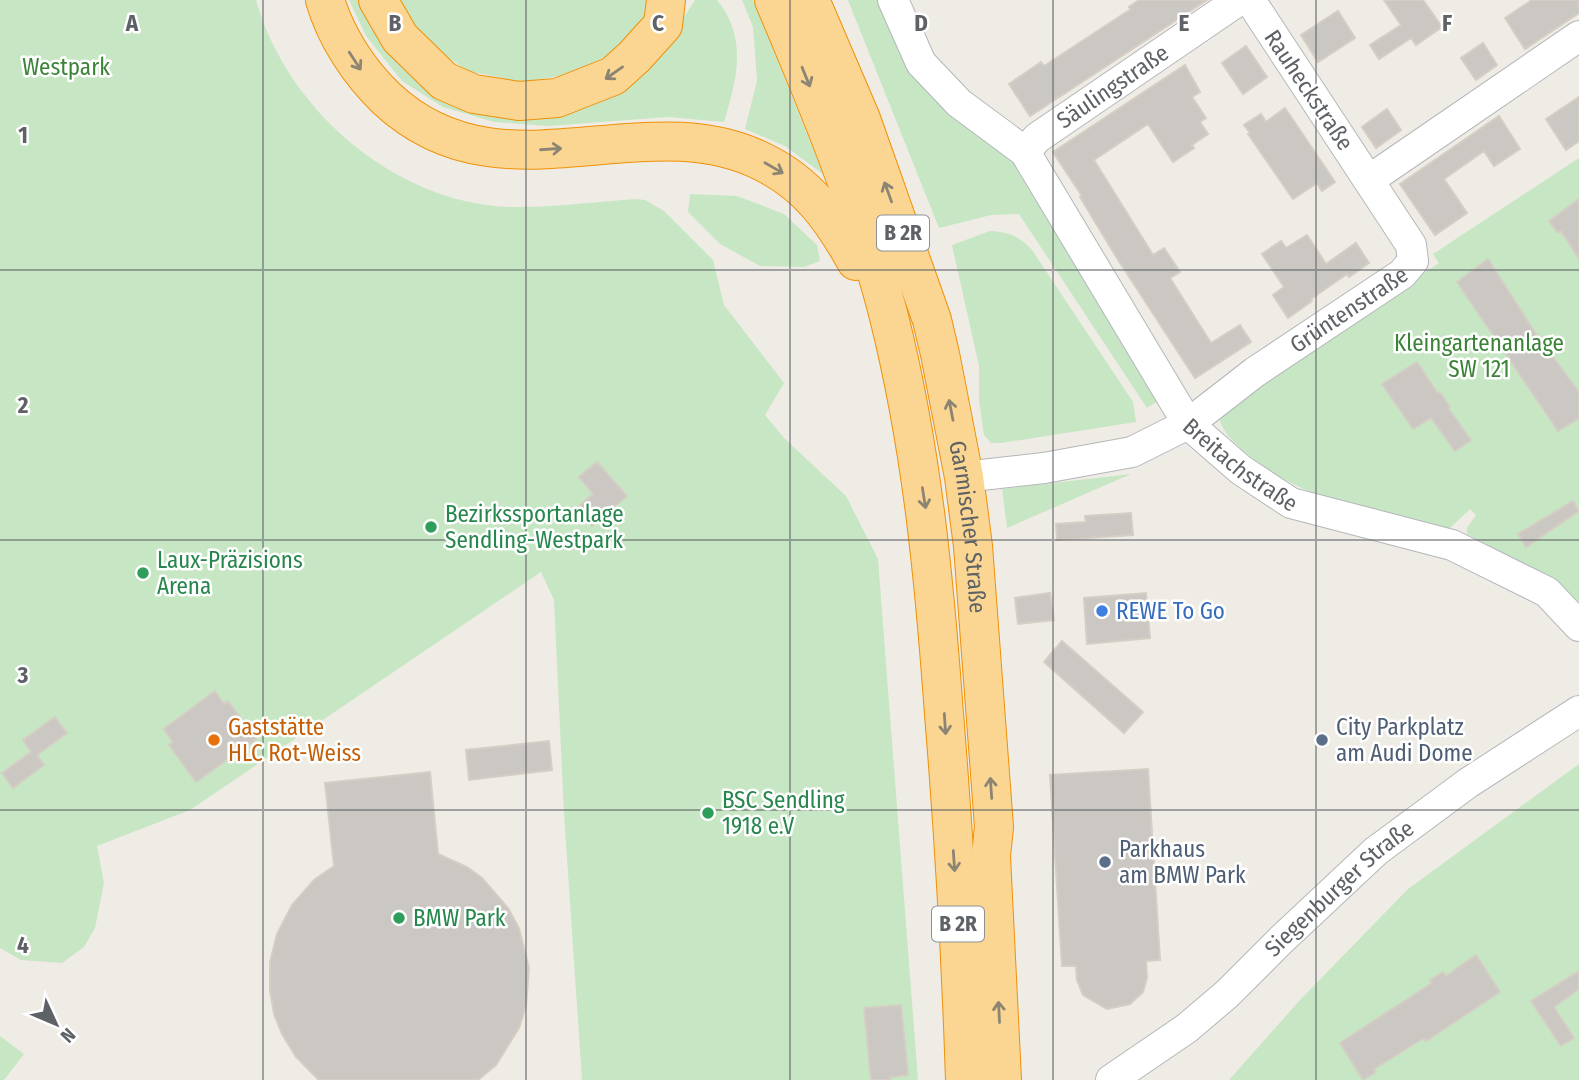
<svg xmlns="http://www.w3.org/2000/svg" width="1579" height="1080" font-family="'Fira Sans Condensed',sans-serif">
<style>
.green{fill:#c7e6c3}
.building{fill:#cbc7c3;stroke:#d4cec4;stroke-width:2}
.lines{fill:none;stroke-linecap:round;stroke-linejoin:round}
.minor-casing{stroke:#b3b7ba;stroke-width:32}
.highway-casing{stroke:#f09006;stroke-width:40}
.minor{stroke:#fff;stroke-width:30}
.highway{stroke:#fad692;stroke-width:38}
.oneway{stroke:#8d8573}
.grid{fill:none;stroke:#5e6266;stroke-width:2;stroke-opacity:0.55}
.leisure-dot{fill:#2e9e5b;stroke:#fff;stroke-width:2.5}
.shop-dot{fill:#3f7fe0;stroke:#fff;stroke-width:2.5}
.food-dot{fill:#e8710a;stroke:#fff;stroke-width:2.5}
.service-dot{fill:#5c6f8a;stroke:#fff;stroke-width:2.5}
.labels{text-anchor:middle;stroke-width:5;stroke-linejoin:round;paint-order:stroke}
.shield{fill:#fff;stroke:#8e9194;stroke-width:2}
.shield-label{font-size:21px;font-weight:bold;fill:#5e6266}
.park-label{font-size:23px;fill:#3b8337;stroke:#fff}
.street-label{font-size:23px;fill:#5e6266;stroke:#fff}
.leisure-label{font-size:23px;fill:#27864d;stroke:#fff;text-anchor:start}
.shop-label{font-size:23px;fill:#366cbe;stroke:#fff;text-anchor:start}
.food-label{font-size:23px;fill:#c56008;stroke:#fff;text-anchor:start}
.service-label{font-size:23px;fill:#4e5e75;stroke:#fff;text-anchor:start}
.grid-label{font-size:23px;text-anchor:middle;font-weight:bold;fill:#5e6266;stroke:#fff;stroke-width:5;stroke-linejoin:round;paint-order:stroke}
</style>
<rect width="100%" height="100%" fill="#efece6"/>
<path class="green" d="M0 0H256C286 108 393 202 508 207 550 208 593 202 635 199L645 200 664 211 713 260 724 305 784 383 765 415 784 438 846 496 878 559 918 1080H582L564 814 554 600 541 572 190 810 97 846 104 883 95 928 84 947 62 963 21 960 0 948Z
M349 0H363L499 111 669 40 695 0H717C748 38 737 79 724 122L668 117 549 126 494 122 443 107 402 81 366 36Z
M396 0H660L625 44 579 73 522 82 468 71 417 36Z
M742 0H753L823 174 785 146 745 129 757 81 753 27Z
M848 0H880L1012 160 1166 396 1147 408 1019 214 991 215 939 228Z
M1579 158V608L1528 567 1467 534V528L1476 515 1470 509 1449 529C1379 513 1299 501 1244 451 1233 441 1223 433 1219 418L1264 379 1439 263 1433 254Z
M690 194 737 196 784 214 817 245 820 261 804 267 760 266 720 244 688 212Z
M990 231C1009 232 1019 236 1032 250L1133 402 1136 422 1001 443H991L984 435 979 401V366L952 245Z
M1131 474 1007 528 1002 489Z
M1579 764V1080H1229L1300 1000 1408 889Z
M0 1036 24 1054 4 1080H0Z"/>
<path class="building" d="M1139 0H1207L1030 116 1009 84 1041 62 1044 66 1131 9 1129 7Z
M1384 0H1423L1442 27 1416 45 1411 38 1379 59 1370 45 1401 25Z
M1532 0H1579V13L1525 49 1505 18Z
M1338 11 1355 38 1318 62 1301 35Z
M1483 43 1497 65 1476 80 1461 58Z
M1246 46 1267 77 1243 94 1222 63Z
M1185 65 1200 92 1192 97 1206 118 1200 122 1208 134 1192 145 1194 148 1173 162 1148 124 1094 160 1153 255 1164 248 1180 272 1170 278 1211 343 1240 325 1251 342 1195 378 1115 255 1080 197 1082 196 1053 152Z
M1579 97V141L1566 150 1546 119Z
M1285 108 1335 182 1322 191 1317 183 1293 199 1248 134 1250 133 1244 125 1261 114 1266 122Z
M1387 109 1401 130 1376 148 1362 127Z
M1499 116 1520 149 1494 166 1484 151 1444 179 1467 213 1435 235 1400 184Z
M1579 199V259L1561 231 1558 233 1549 221Z
M1307 235 1326 264 1356 243 1369 263 1349 277 1347 274 1311 299 1312 301 1288 318 1273 295 1284 287 1262 254 1281 241 1286 248Z
M1488 259 1534 331 1579 392V418L1558 431 1457 282Z
M1417 362 1438 394 1440 392 1450 407 1448 408 1471 440 1455 451 1431 418 1413 429 1382 384Z
M597 462 627 496 592 526 577 508 593 494 579 477Z
M1573 501 1579 511 1526 547 1518 534Z
M1131 513 1133 535 1057 540 1056 524 1086 522 1085 516Z
M1050 593 1054 620 1018 624 1015 598Z
M1146 593 1150 638 1087 644 1084 598Z
M1062 641 1143 712 1124 733 1044 662Z
M215 691 224 704 228 701 256 739 196 782 169 745 173 742 164 729Z
M55 717 67 733 37 755 44 765 13 788 2 773 31 752 23 740Z
M549 741 552 770 469 780 466 750Z
M1148 769 1160 960 1146 961 1147 978 1143 992 1130 1004 1107 1009 1083 995 1077 980 1076 966H1062L1050 775Z
M430 772 438 854 467 867 482 878 508 908 519 928 529 968 526 1006 519 1028 496 1065 478 1080H319L296 1057 282 1034 274 1014 270 991V962L277 934 292 905 314 880 334 866 325 783Z
M1476 955 1500 992 1426 1041 1424 1038 1374 1069 1376 1072 1363 1080 1340 1043 1432 983 1430 980 1443 972 1446 976Z
M1579 971V989L1554 1007 1574 1038 1561 1046 1531 1001Z
M901 1005 908 1075 890 1077 891 1080H871L864 1008Z"/>
<g class="lines">
<g class="minor-casing">
<g id="minor">
<path id="s1" d="M893 0 921 63 959 103 1025 152 1188 424 1241 470 1291 503 1452 545 1547 592 1579 626"/>
<path id="s2" d="M1025 152 1037 138 1239 0"/>
<path d="M1369 180 1579 36"/>
<path id="s3" d="M964 477 1044 468 1132 452 1188 424 1255 372 1402 274 1413 261 1411 245 1250 0"/>
<path id="s4" d="M1111 1080 1187 1028 1227 994 1281 940 1376 851 1468 783 1579 711"/>
</g>
</g>
<g class="highway-casing">
<g id="highway">
<path d="M325 0C336 37 359 72 386 98 500 206 642 101 763 162 808 184 832 218 856 261"/>
<path d="M378 0 400 38 444 81 474 94 519 101 557 98 613 76 634 57 663 25 666 0"/>
<path d="M774 0C817 102 860 205 888 313 922 448 934 576 944 714 954 836 961 958 965 1080"/>
<path id="s5" d="M810 0 861 119 932 320 940 354 964 477 973 546 994 827 991 856 1002 1080"/>
</g>
</g>
<use href="#minor" class="minor"/>
<use href="#highway" class="highway"/>
</g>
<defs><path id="oneway-shaft" d="M-6 0H5M1.5-3L5.5 0L1.5 3" fill="none" stroke-width="1.6" stroke-linecap="round" stroke-linejoin="round" transform="scale(1.75)"/></defs>
<g class="oneway">
<use href="#oneway-shaft" transform="translate(355 61) rotate(57)"/>
<use href="#oneway-shaft" transform="translate(614 73) rotate(145)"/>
<use href="#oneway-shaft" transform="translate(806 77) rotate(68)"/>
<use href="#oneway-shaft" transform="translate(551 149) rotate(-4)"/>
<use href="#oneway-shaft" transform="translate(774 168) rotate(30)"/>
<use href="#oneway-shaft" transform="translate(888 192) rotate(-110)"/>
<use href="#oneway-shaft" transform="translate(951 410) rotate(-101)"/>
<use href="#oneway-shaft" transform="translate(924 498) rotate(81)"/>
<use href="#oneway-shaft" transform="translate(945 724) rotate(86)"/>
<use href="#oneway-shaft" transform="translate(991 788) rotate(-94)"/>
<use href="#oneway-shaft" transform="translate(954 861) rotate(86)"/>
<use href="#oneway-shaft" transform="translate(999 1012) rotate(-93)"/>
</g>
<path class="grid" d="M263 0V1080M526 0V1080M790 0V1080M1053 0V1080M1316 0V1080M0 270H1579M0 540H1579M0 810H1579"/>
<g class="leisure-dot">
<circle cx="431" cy="527" r="7"/>
<circle cx="143" cy="573" r="7"/>
<circle cx="708" cy="813" r="7"/>
<circle cx="399" cy="918" r="7"/>
</g>
<circle class="shop-dot" cx="1102" cy="611" r="7"/>
<circle class="food-dot" cx="214" cy="740" r="7"/>
<g class="service-dot">
<circle cx="1322" cy="740" r="7"/>
<circle cx="1105" cy="862" r="7"/>
</g>
<g class="labels">
<g class="shield">
<rect x="877" y="215.5" width="52" height="35" rx="5"/>
<rect x="932" y="906.5" width="52" height="35" rx="5"/>
</g>
<g class="shield-label">
<text x="903" y="240">B 2R</text>
<text x="958" y="931">B 2R</text>
</g>
<g class="park-label">
<text x="66" y="75">Westpark</text>
<text x="1479" y="351">Kleingartenanlage<tspan x="1479" dy="26">SW 121</tspan></text>
</g>
<g class="street-label">
<text dy="8" stroke="none"><textPath href="#s2" startOffset="110">Säulingstraße</textPath></text>
<text transform="translate(1309 90) rotate(56)" y="8">Rauheckstraße</text>
<text dy="8" stroke="none"><textPath href="#s3" startOffset="430">Grüntenstraße</textPath></text>
<text dy="8" stroke="none"><textPath href="#s1" startOffset="590">Breitachstraße</textPath></text>
<text dy="8" stroke="none"><textPath href="#s5" startOffset="553">Garmischer Straße</textPath></text>
<text dy="8" stroke="none"><textPath href="#s4" startOffset="299">Siegenburger Straße</textPath></text>
</g>
<g class="leisure-label">
<text x="445" y="522">Bezirkssportanlage<tspan x="445" dy="26">Sendling-Westpark</tspan></text>
<text x="157" y="568">Laux-Präzisions<tspan x="157" dy="26">Arena</tspan></text>
<text x="722" y="808">BSC Sendling<tspan x="722" dy="26">1918 e.V</tspan></text>
<text x="413" y="926">BMW Park</text>
</g>
<g class="shop-label">
<text x="1116" y="619">REWE To Go</text>
</g>
<g class="food-label">
<text x="228" y="735">Gaststätte<tspan x="228" dy="26">HLC Rot-Weiss</tspan></text>
</g>
<g class="service-label">
<text x="1336" y="735">City Parkplatz<tspan x="1336" dy="26">am Audi Dome</tspan></text>
<text x="1119" y="857">Parkhaus<tspan x="1119" dy="26">am BMW Park</tspan></text>
</g>
</g>
<g class="grid-label">
<text x="132" y="31">A</text>
<text x="395" y="31">B</text>
<text x="658" y="31">C</text>
<text x="921" y="31">D</text>
<text x="1184" y="31">E</text>
<text x="1447" y="31">F</text>
<text x="23" y="143">1</text>
<text x="23" y="413">2</text>
<text x="23" y="683">3</text>
<text x="23" y="953">4</text>
</g>
<g transform="translate(56 1024) rotate(134)" stroke="#ffffff" stroke-width="5" paint-order="stroke">
<path d="M0-5L12 26L0 18L-12 26Z" fill="#5e6266"/>
<text y="-10" font-size="19" font-weight="bold" text-anchor="middle" fill="#5e6266">N</text>
</g>
</svg>
